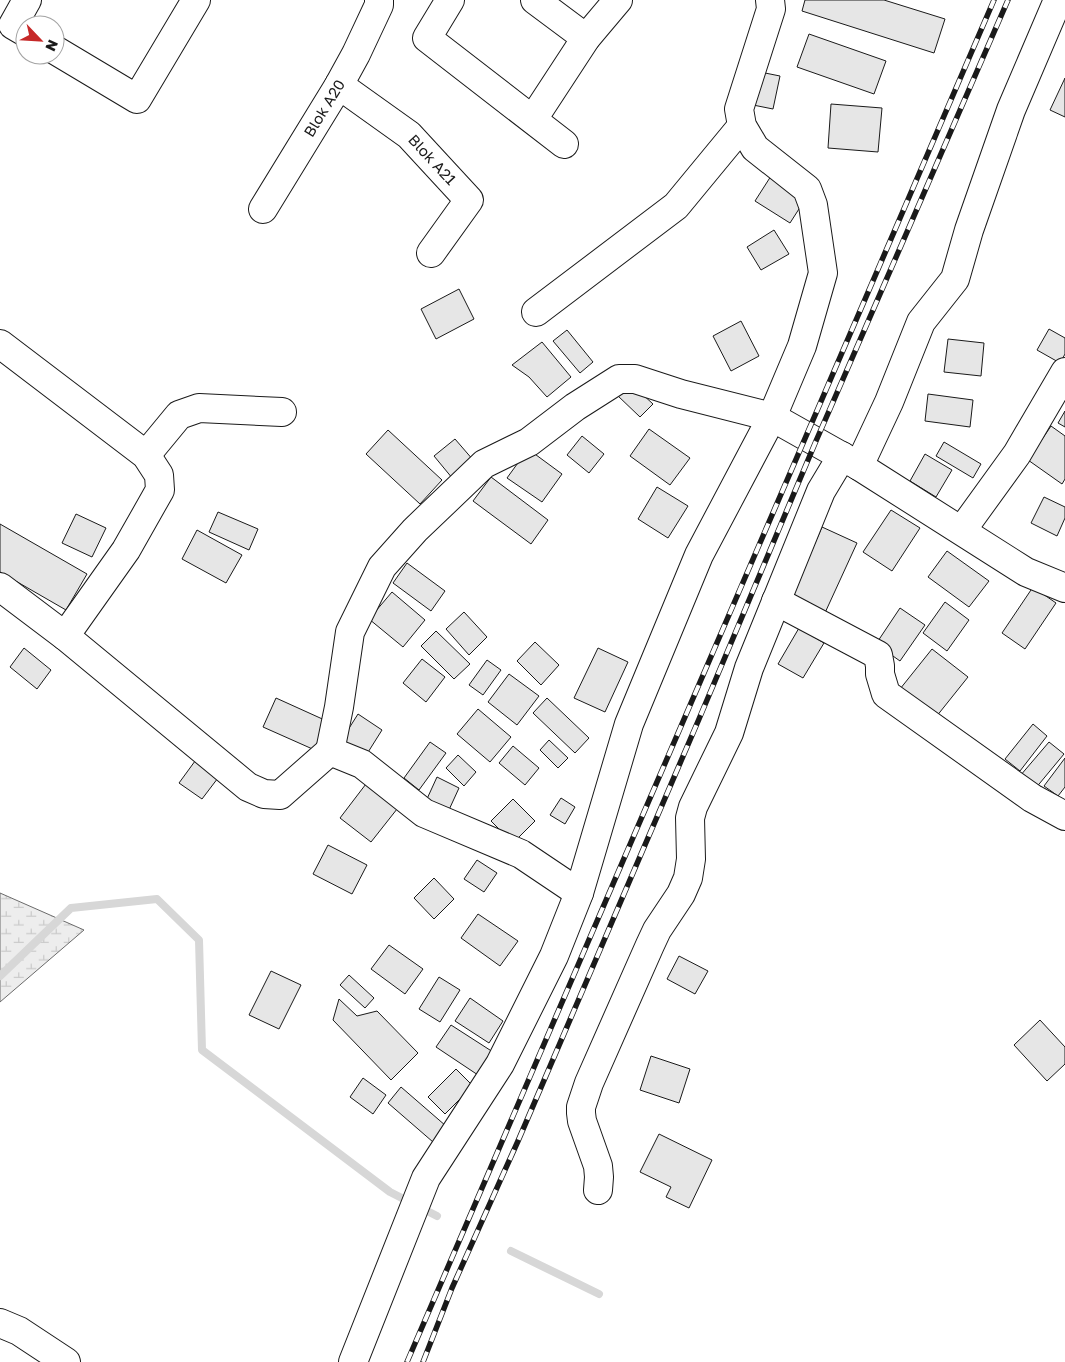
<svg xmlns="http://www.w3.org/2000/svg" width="1065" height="1362" font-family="'Golos Text',sans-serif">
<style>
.wetland{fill:url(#wetland-marsh);stroke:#6a6a6a}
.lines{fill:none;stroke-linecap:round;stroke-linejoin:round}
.stream{stroke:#d7d7d7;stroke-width:8}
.building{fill:#e6e6e6;stroke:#1a1a1a}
.minor-casing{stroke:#1a1a1a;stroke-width:30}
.minor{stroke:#fff;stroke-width:28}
.rail-casing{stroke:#1a1a1a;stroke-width:5.5}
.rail{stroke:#fff;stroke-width:4;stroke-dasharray:11;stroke-linecap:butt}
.labels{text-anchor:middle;stroke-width:4;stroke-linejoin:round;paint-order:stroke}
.street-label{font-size:15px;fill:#1a1a1a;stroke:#fff}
</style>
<defs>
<pattern id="wetland-marsh" width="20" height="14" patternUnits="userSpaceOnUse" patternTransform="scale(1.25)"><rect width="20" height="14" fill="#ededed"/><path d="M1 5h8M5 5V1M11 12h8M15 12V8" fill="none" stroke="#cbcbcb"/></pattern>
</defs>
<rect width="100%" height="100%" fill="#fff"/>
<path class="wetland" d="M0 893 84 930 0 1002Z"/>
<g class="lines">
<path class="stream" d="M0 976 71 908 157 899 199 940 202 1050 390 1192 437 1216
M511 1251 599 1294"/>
</g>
<path class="building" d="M805 0H884L945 19 934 53 802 11Z
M809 34 886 61 874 94 797 67Z
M755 71 780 76 773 109 748 104Z
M1065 78V117L1050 110Z
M831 104 882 108 878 152 828 148Z
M771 176 806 198 790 223 755 201Z
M774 230 789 254 761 270 747 247Z
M459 289 474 319 436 339 421 309Z
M741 321 759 356 731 371 713 336Z
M1049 329 1065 338V354L1060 363 1037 350Z
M567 330 593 362 580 373 553 341Z
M948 339 984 343 981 376 944 372Z
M542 342 571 377 547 397 529 377 512 365Z
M629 382 653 404 640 417 617 395Z
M928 394 973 400 970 427 925 421Z
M1065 411V427L1058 423Z
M1051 426 1065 436V479L1062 484 1028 460Z
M649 429 690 458 670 485 630 456Z
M388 430 442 480 420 504 366 454Z
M582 436 604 454 589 473 567 455Z
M455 439 474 461 453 479 434 456Z
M944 442 981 464 973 478 936 456Z
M528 449 562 474 542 502 507 478Z
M925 454 952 470 936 497 910 481Z
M491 477 548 520 531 544 473 501Z
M657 487 688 506 668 538 638 519Z
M1044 497 1065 507V518L1057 536 1031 523Z
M891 510 920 528 892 571 863 552Z
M218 512 258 529 249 550 209 532Z
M76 514 106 528 92 557 62 543Z
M0 524 87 574 66 610 0 572Z
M822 527 857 543 824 615 790 600Z
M197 530 242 555 226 583 182 559Z
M947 551 989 581 969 607 928 577Z
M407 563 445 591 431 611 393 583Z
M1033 587 1056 603 1025 649 1002 633Z
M392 592 425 620 403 647 369 619Z
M945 602 969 620 947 651 923 633Z
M900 608 925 625 900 661 876 644Z
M464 612 487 637 469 655 446 629Z
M799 628 824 643 803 678 778 664Z
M436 631 470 664 454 679 421 646Z
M535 642 559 665 541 685 517 661Z
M24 648 51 670 37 689 10 667Z
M598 648 628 662 605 712 574 698Z
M932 649 968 677 932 722 896 694Z
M422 659 445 677 426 702 403 683Z
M487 660 501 670 483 695 469 685Z
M509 674 539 696 517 725 488 702Z
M276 698 329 722 317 751 263 727Z
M547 698 589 738 575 753 533 713Z
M478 709 511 737 490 762 457 734Z
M358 714 382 730 365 757 341 741Z
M1033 724 1047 736 1020 771 1005 759Z
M549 740 568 758 558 768 540 750Z
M430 742 446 753 419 790 404 778Z
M1049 742 1064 754 1030 795 1014 783Z
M513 746 539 768 525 785 499 763Z
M458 755 476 772 464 786 446 768Z
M198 757 221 774 202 799 179 783Z
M1065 758V787L1058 796 1044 786Z
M437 777 459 788 448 812 426 801Z
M369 780 401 804 371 842 340 818Z
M561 798 575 807 565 824 550 815Z
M513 799 535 821 513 843 491 821Z
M328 845 367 865 352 894 313 874Z
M477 860 497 873 484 892 464 879Z
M434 878 454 899 434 919 414 898Z
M478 914 518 941 500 966 461 938Z
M389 945 423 969 405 994 371 969Z
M679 956 708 971 695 994 667 979Z
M271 971 301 985 279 1029 249 1015Z
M349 975 374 998 365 1008 340 985Z
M439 977 460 990 440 1022 419 1009Z
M470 998 503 1021 489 1043 455 1021Z
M339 999 357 1016 377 1011 418 1053 391 1080 333 1020Z
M1040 1020 1065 1047V1064L1047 1081 1014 1045Z
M451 1025 493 1052 478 1075 436 1047Z
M651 1056 690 1069 679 1103 640 1090Z
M456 1069 473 1086 445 1114 428 1097Z
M363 1078 386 1095 373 1114 350 1097Z
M401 1087 446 1126 433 1142 388 1103Z
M659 1134 712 1160 689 1208 666 1197 671 1187 640 1172Z"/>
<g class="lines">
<g class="minor-casing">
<g id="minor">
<path d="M450 0 427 38 564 144"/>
<path d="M535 0 586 38"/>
<path d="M25 32 13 25 27 0"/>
<path d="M55 50 137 99 196 0"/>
<path id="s1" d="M339 85 409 135 469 200 431 253"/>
<path d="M533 119 586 38 618 0"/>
<path id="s2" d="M263 209 339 85 356 54 379 5V0"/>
<path d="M536 312 676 206 742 126"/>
<path d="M0 344 146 455 159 475 160 490 126 550 65 636"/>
<path d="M146 455 179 415 199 408 282 412"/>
<path d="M859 466 889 402 921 322 955 279 969 230 1011 110 1058 0"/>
<path d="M962 530 1017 454 1065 372"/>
<path d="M0 587 65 636 248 787 264 794 280 795 330 751"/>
<path d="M776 601 878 655 880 666V674L886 694 1032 798 1065 816"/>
<path d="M579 893 521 854 424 813 362 764 330 751 339 707 350 632 382 567 415 530 484 464 529 442 575 407 619 379H635L681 394 772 417 859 466 1026 572 1065 588"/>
<path d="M598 1190 599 1177 598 1166 582 1121 581 1113V1107L589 1083 650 945 657 930 681 894 688 878 691 859 690 818 693 807 729 733 749 668 821 491 842 456"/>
<path d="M0 1323 19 1331 66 1362"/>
<path d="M353 1362 426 1178 500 1064 554 956 579 893 629 724 699 555 772 417 802 346 823 273 813 205 807 189 755 148 742 126 739 109 771 9 770 0"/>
</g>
</g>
<use href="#minor" class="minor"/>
<g class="rail-casing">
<path id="rail" d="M407 1362 994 0
M423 1362 452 1288 518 1141 699 719 816 441 1008 0"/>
</g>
<use href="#rail" class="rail"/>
</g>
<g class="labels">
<g class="street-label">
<text dy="5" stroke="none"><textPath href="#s2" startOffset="118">Blok A20</textPath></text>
<text dy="5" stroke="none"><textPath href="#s1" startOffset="120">Blok A21</textPath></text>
</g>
</g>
<g transform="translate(40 40) rotate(115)"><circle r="24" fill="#ffffff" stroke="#a3a3a3"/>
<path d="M0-4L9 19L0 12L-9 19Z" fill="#c62828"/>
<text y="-8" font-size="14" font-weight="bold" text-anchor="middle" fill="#1a1a1a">N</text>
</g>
</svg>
